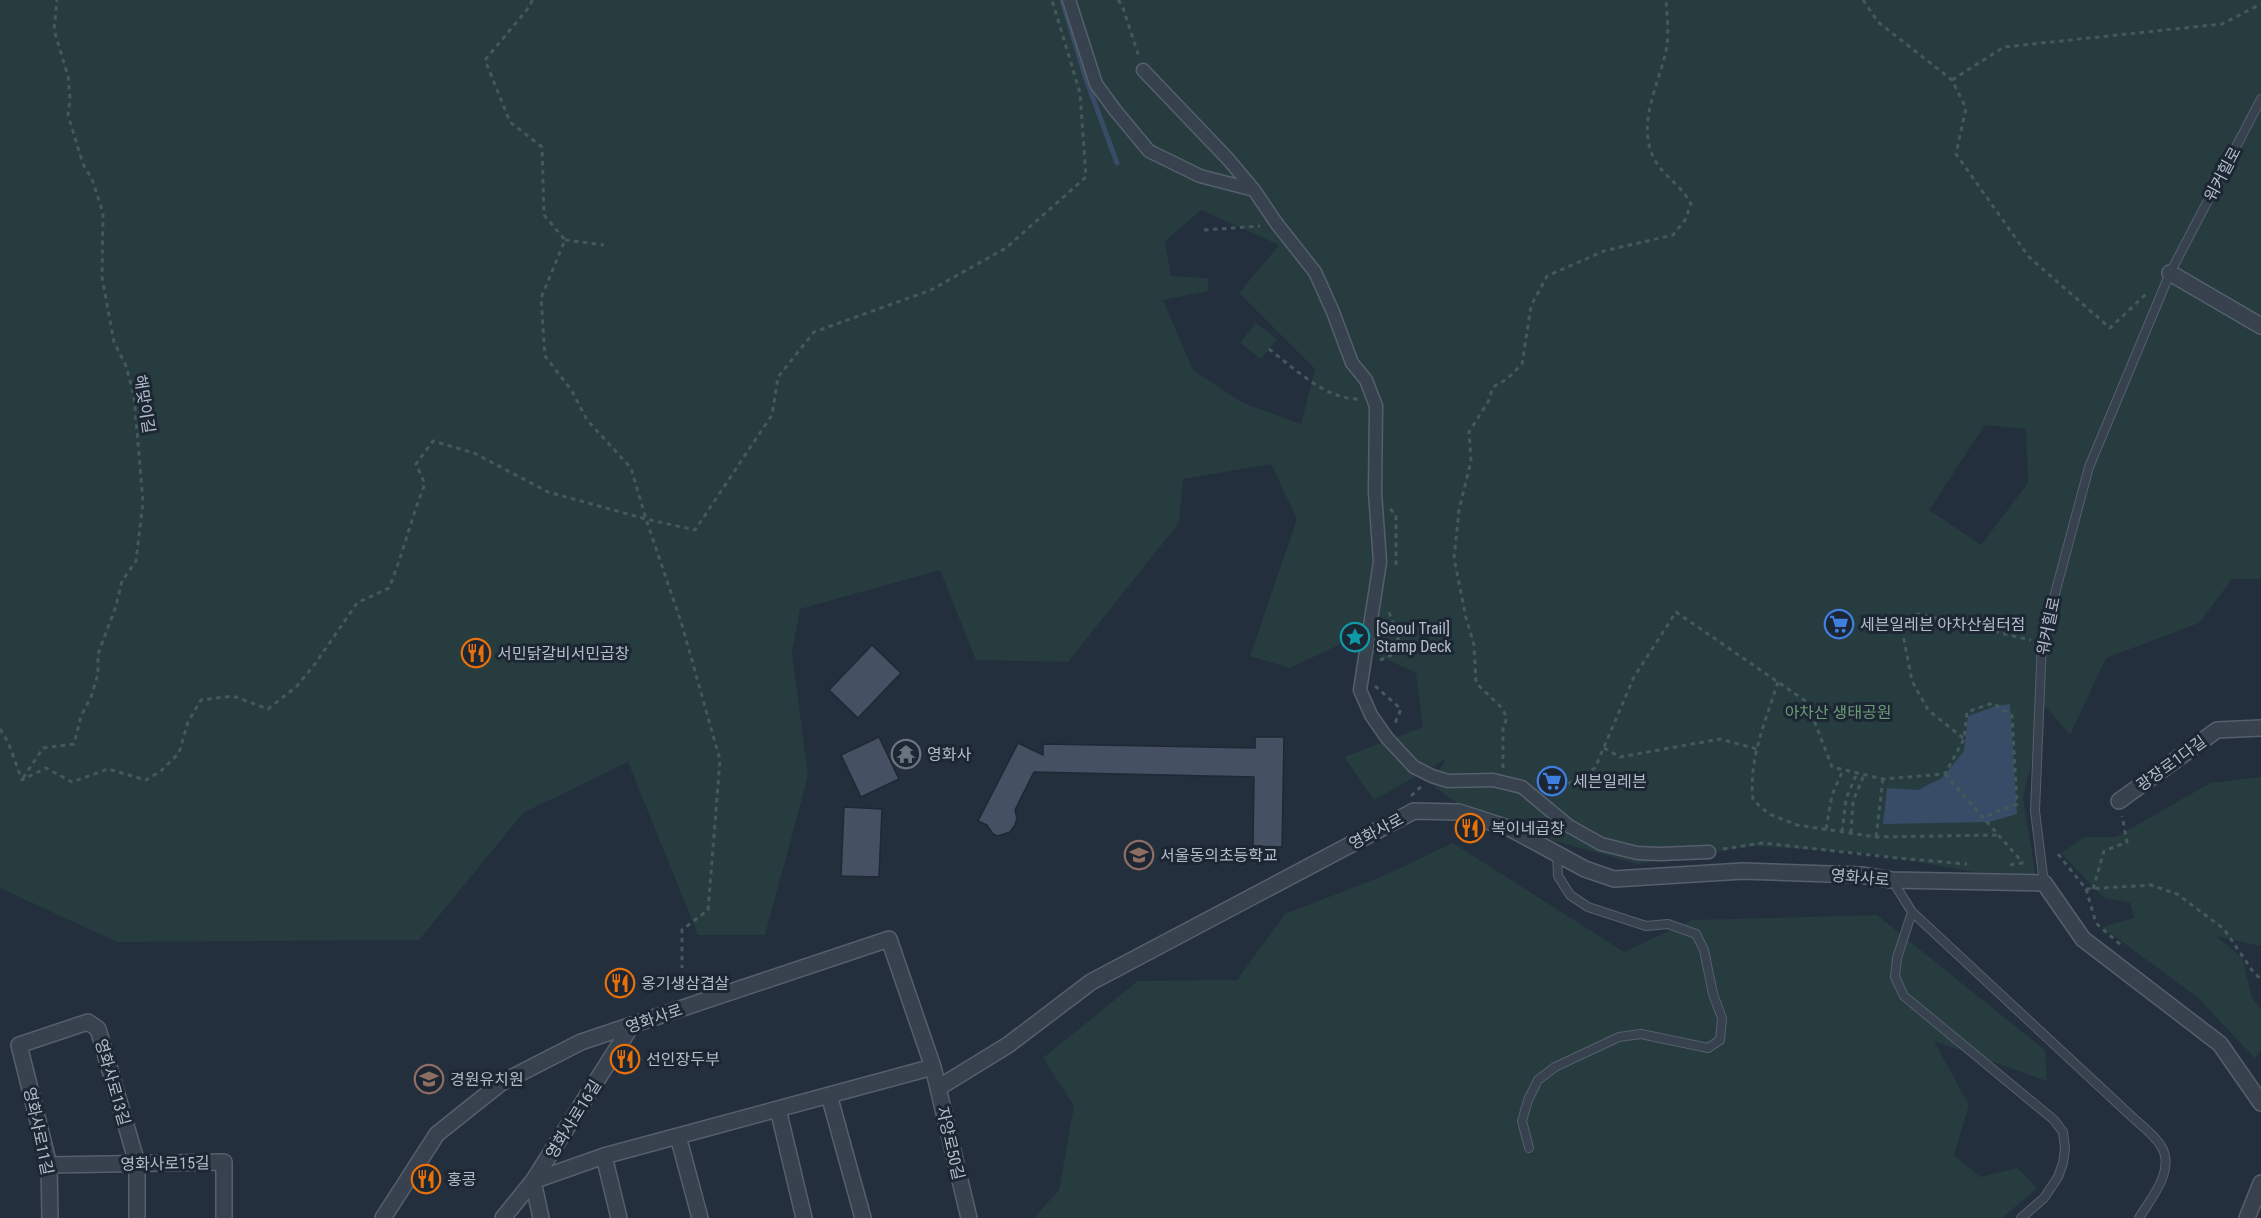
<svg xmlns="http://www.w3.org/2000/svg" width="2261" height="1218" font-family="'Roboto Condensed','Noto Sans KR',sans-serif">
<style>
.green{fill:#263c3f;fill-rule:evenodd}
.water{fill:#394c67}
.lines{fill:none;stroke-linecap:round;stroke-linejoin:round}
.stream{stroke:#394c67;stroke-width:5}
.building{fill:#455162;stroke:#1f2835;stroke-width:1.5}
.service-casing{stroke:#565f6c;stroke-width:10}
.pedestrian-casing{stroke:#565f6c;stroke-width:15}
.minor-casing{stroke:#565f6c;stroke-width:18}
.path{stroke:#44595c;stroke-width:3;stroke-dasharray:4.5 4.5;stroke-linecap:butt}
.service{stroke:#38414e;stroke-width:8}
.pedestrian{stroke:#38414e;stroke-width:12}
.minor{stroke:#38414e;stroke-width:15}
.labels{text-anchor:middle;stroke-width:6;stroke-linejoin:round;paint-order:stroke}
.street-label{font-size:16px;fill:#b4bcc9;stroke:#1d2633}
.poi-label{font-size:16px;fill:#b4bcc9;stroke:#1d2633;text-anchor:start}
.park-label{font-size:16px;fill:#6b9a76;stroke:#1d2633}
</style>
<rect width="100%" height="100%" fill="#242f3e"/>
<path class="green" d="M0 0H2261V579H2232L2199 623 2106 658 2070 735 2045 706 2023 798 2037 883 1867 853 1753 846 1637 864 1555 841 1465 809 1431 784 1446 759 1374 800 1344 757 1423 727 1416 673 1347 641 1290 668 1250 656 1297 519 1271 464 1183 479 1179 523 1068 662 976 660 940 570 800 609 792 653 808 776 765 935H698L628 762 523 813 419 940 117 942 0 888ZM1201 210 1279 245 1239 293 1315 369 1301 424 1243 403 1193 370 1163 300 1208 291V278L1171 276 1165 241ZM1985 425 2026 429 2028 483 1981 545 1929 510Z
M1256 323 1277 339 1261 359 1240 343Z
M2261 777V946L2216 936 2242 958 2252 998 2261 1009V1050L2255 1058 2197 997 2102 927 2134 918 2130 903 2104 898 2061 853 2085 837H2116L2210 783Z
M1453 843 1624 952 1693 920 1877 915 2045 1050 2047 1081 1934 1041 1969 1105 1954 1155 1980 1177 2017 1168 2037 1188 2002 1218H1034L1059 1190 1074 1106 1043 1058 1138 981 1237 980 1285 914 1383 876Z"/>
<path class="water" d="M2010 704 2017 814 1989 822 1883 824 1887 788 1918 790 1942 778 1964 751 1968 716 1996 706Z"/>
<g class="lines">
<path class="stream" d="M1062 0 1086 79 1117 163"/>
</g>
<path class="building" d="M872 645 901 673 858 718 829 690Z
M879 737 899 779 861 797 841 755Z
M1255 737H1284L1282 847 1253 846 1254 777 1034 772 1015 810 1017 818 1015 825 1010 832 998 836 993 834 987 825 978 821 1018 743 1043 755V744L1255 748Z
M844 807 882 809 879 877 841 876Z"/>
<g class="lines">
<g class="service-casing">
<path id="service" d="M1892 880 1912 912 2128 1113C2138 1123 2154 1134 2161 1146 2176 1170 2151 1198 2139 1218
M2044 883 2035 811 2042 642 2089 467 2170 273 2261 99
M1912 912 1897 958 1895 977 1904 996 2054 1120 2063 1132 2065 1149 2063 1163 2058 1177 2044 1198 2021 1218
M1529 1148 1522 1121 1528 1100 1538 1080 1555 1067 1619 1037 1641 1034 1708 1048 1720 1040 1722 1018 1713 994 1704 950 1696 934 1668 924 1646 926 1588 907 1570 895 1558 876 1557 854"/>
</g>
<g class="pedestrian-casing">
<path id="pedestrian" d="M1069 0 1096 84 1115 110 1149 151 1200 176 1254 190
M1143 70 1228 159 1254 190 1277 224 1315 272 1333 312 1352 363 1366 380 1376 406 1375 492 1380 562 1360 690 1371 715 1387 738 1414 767 1432 776 1448 781 1493 780 1522 787 1569 826 1601 844 1637 853 1660 854 1709 852"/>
</g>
<g class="minor-casing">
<path id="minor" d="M2170 273 2261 326
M2119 801 2217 730 2261 728
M938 1088 1008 1045 1091 982 1414 811 1459 812 1511 829 1585 869 1614 879 1743 871 1861 875 1892 880 2044 883 2083 939 2220 1044 2261 1103
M829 1095 863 1218
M778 1109 804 1218
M678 1136 700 1218
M604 1156 619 1218
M49 1165 224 1162V1218
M50 1218 49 1165 19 1045 88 1022 98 1029 137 1163V1218
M383 1218 437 1134 501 1083 581 1042 889 939 933 1067 969 1218
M503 1218 533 1181 632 1025
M541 1218 533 1181 604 1156 933 1067
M2247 1218 2261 1183"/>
</g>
<path class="path" d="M532 0 530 6 485 60 510 122 542 147 544 215 565 240 541 298 545 356 572 391 587 420 631 468 646 519 682 625 720 760 708 910 682 930V968
M1118 0 1122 5 1139 57
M1863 0 1878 22 1952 80 1966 108 1956 154 2029 257 2110 328 2146 294
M1952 80 2004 47 2222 24 2261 4
M1204 230 1260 226
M565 240 604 245
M1269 349C1294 368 1326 400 1359 399
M1390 509 1396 515V567
M1380 660 1390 656 1399 637 1388 610
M1778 682C1766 720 1748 760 1753 800L1769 814 1797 825 1876 837 2000 835
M1375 686 1401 709 1395 723
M0 729 8 742 22 780 46 768 72 782 108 769 146 780 161 771 179 753 188 722 201 700 233 696 268 709 296 687 315 664 357 603 389 588C403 554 411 518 425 484L416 464 433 441 474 453 548 492 646 519 695 530 772 415 778 377 814 332 931 290 1006 248 1086 177 1080 93 1052 0
M1963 738 1928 710 1912 681 1901 624 1918 614 2031 640
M1604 748 1620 757 1720 739 1757 749
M1503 768V729L1507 717 1500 706 1476 683 1474 645 1466 618 1454 558 1459 510 1471 461 1469 432 1488 402 1493 387 1507 379 1522 364 1531 306 1547 276 1604 251 1673 235 1685 220 1691 204C1680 184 1665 177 1656 162 1634 125 1660 84 1667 46 1669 32 1667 15 1666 0
M1945 774 2023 863
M23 778 43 748 74 744 81 716 91 697 98 674V654L116 606 122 581 136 561 143 502 134 396 126 366 114 342 102 277 103 213 92 179 83 164 68 115 70 99 68 76 54 30 57 0
M1553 793 1595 768 1634 677 1676 612 1807 702 1832 767 1883 779 1945 774 1964 739 1967 712 1993 703 2012 716 2017 804 1984 817
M1411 796 1422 786
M1826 829 1832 795 1843 770
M1842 832 1846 799 1857 773
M1851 833 1853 801 1864 775
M1876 837 1883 779
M1723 849 1763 843 1897 858 1967 864
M2058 854 2086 889 2151 885 2177 894 2224 929 2254 973 2261 979
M2010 865 2023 863
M2086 889 2096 923 2122 946
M2093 889 2104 851 2127 842 2122 816"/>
<use href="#service" class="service"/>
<use href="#pedestrian" class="pedestrian"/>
<use href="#minor" class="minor"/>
</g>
<defs>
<g id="supermarket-ring" transform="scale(1.5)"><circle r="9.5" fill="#1d2633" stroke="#3f7fe0" stroke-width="1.5"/><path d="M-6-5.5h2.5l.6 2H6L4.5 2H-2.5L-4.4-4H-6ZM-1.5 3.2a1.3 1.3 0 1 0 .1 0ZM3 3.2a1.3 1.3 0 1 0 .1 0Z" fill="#3f7fe0"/></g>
<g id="sight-ring" transform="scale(1.5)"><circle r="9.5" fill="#1d2633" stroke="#0f9aa8" stroke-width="1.5"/><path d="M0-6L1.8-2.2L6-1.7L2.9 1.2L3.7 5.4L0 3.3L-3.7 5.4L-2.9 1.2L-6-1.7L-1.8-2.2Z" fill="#0f9aa8"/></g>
<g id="restaurant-ring" transform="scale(1.5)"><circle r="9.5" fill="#1d2633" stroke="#e8710a" stroke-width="1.5"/><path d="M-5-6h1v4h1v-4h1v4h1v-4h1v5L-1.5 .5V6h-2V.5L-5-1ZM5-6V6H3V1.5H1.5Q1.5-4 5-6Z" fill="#e8710a"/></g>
<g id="temple-ring" transform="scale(1.5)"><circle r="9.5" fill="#1d2633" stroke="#6b7280" stroke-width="1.5"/><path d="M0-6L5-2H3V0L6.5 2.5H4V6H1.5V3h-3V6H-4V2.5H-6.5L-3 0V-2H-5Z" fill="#6b7280"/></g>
<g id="school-ring" transform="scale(1.5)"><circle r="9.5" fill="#1d2633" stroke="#8d6e63" stroke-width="1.5"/><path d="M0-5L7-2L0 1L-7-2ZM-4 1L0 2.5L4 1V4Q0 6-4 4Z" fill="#8d6e63"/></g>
</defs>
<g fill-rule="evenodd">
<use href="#supermarket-ring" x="1839" y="624"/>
<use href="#sight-ring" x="1355" y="637"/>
<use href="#restaurant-ring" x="476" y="653"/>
<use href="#temple-ring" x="906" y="754"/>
<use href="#supermarket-ring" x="1552" y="781"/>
<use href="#restaurant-ring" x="1470" y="828"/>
<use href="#school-ring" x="1139" y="855"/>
<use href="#restaurant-ring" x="620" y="983"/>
<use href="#restaurant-ring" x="625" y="1059"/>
<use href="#school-ring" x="429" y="1079"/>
<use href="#restaurant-ring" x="426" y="1179"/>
</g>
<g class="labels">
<g class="street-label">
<text transform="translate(2222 174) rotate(-62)" y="6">워커힐로</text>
<text transform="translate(145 404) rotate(81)" y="6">해맞이길</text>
<text transform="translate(2048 626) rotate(-78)" y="6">워커힐로</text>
<text transform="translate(2171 763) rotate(-36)" y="6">광장로1다길</text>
<text transform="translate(1376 831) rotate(-28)" y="6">영화사로</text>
<text transform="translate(1860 877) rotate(5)" y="6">영화사로</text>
<text transform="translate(654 1018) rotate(-19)" y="6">영화사로</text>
<text transform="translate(113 1082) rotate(74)" y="6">영화사로13길</text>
<text transform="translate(573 1119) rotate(-58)" y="6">영화사로16길</text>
<text transform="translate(39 1131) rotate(78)" y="6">영화사로11길</text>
<text transform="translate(951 1143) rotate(77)" y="6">자양로50길</text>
<text transform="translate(165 1163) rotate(-1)" y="6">영화사로15길</text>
</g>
<g class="poi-label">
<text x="1860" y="630">세븐일레븐 아차산쉼터점</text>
<text x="1376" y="634">[Seoul Trail]<tspan x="1376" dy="18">Stamp Deck</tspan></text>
<text x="497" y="659">서민닭갈비서민곱창</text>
<text x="927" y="760">영화사</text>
<text x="1573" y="787">세븐일레븐</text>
<text x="1491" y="834">복이네곱창</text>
<text x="1160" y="861">서울동의초등학교</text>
<text x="641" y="989">옹기생삼겹살</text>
<text x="646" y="1065">선인장두부</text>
<text x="450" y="1085">경원유치원</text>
<text x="447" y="1185">홍콩</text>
</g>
<g class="park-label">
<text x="1838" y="718">아차산 생태공원</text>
</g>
</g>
</svg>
